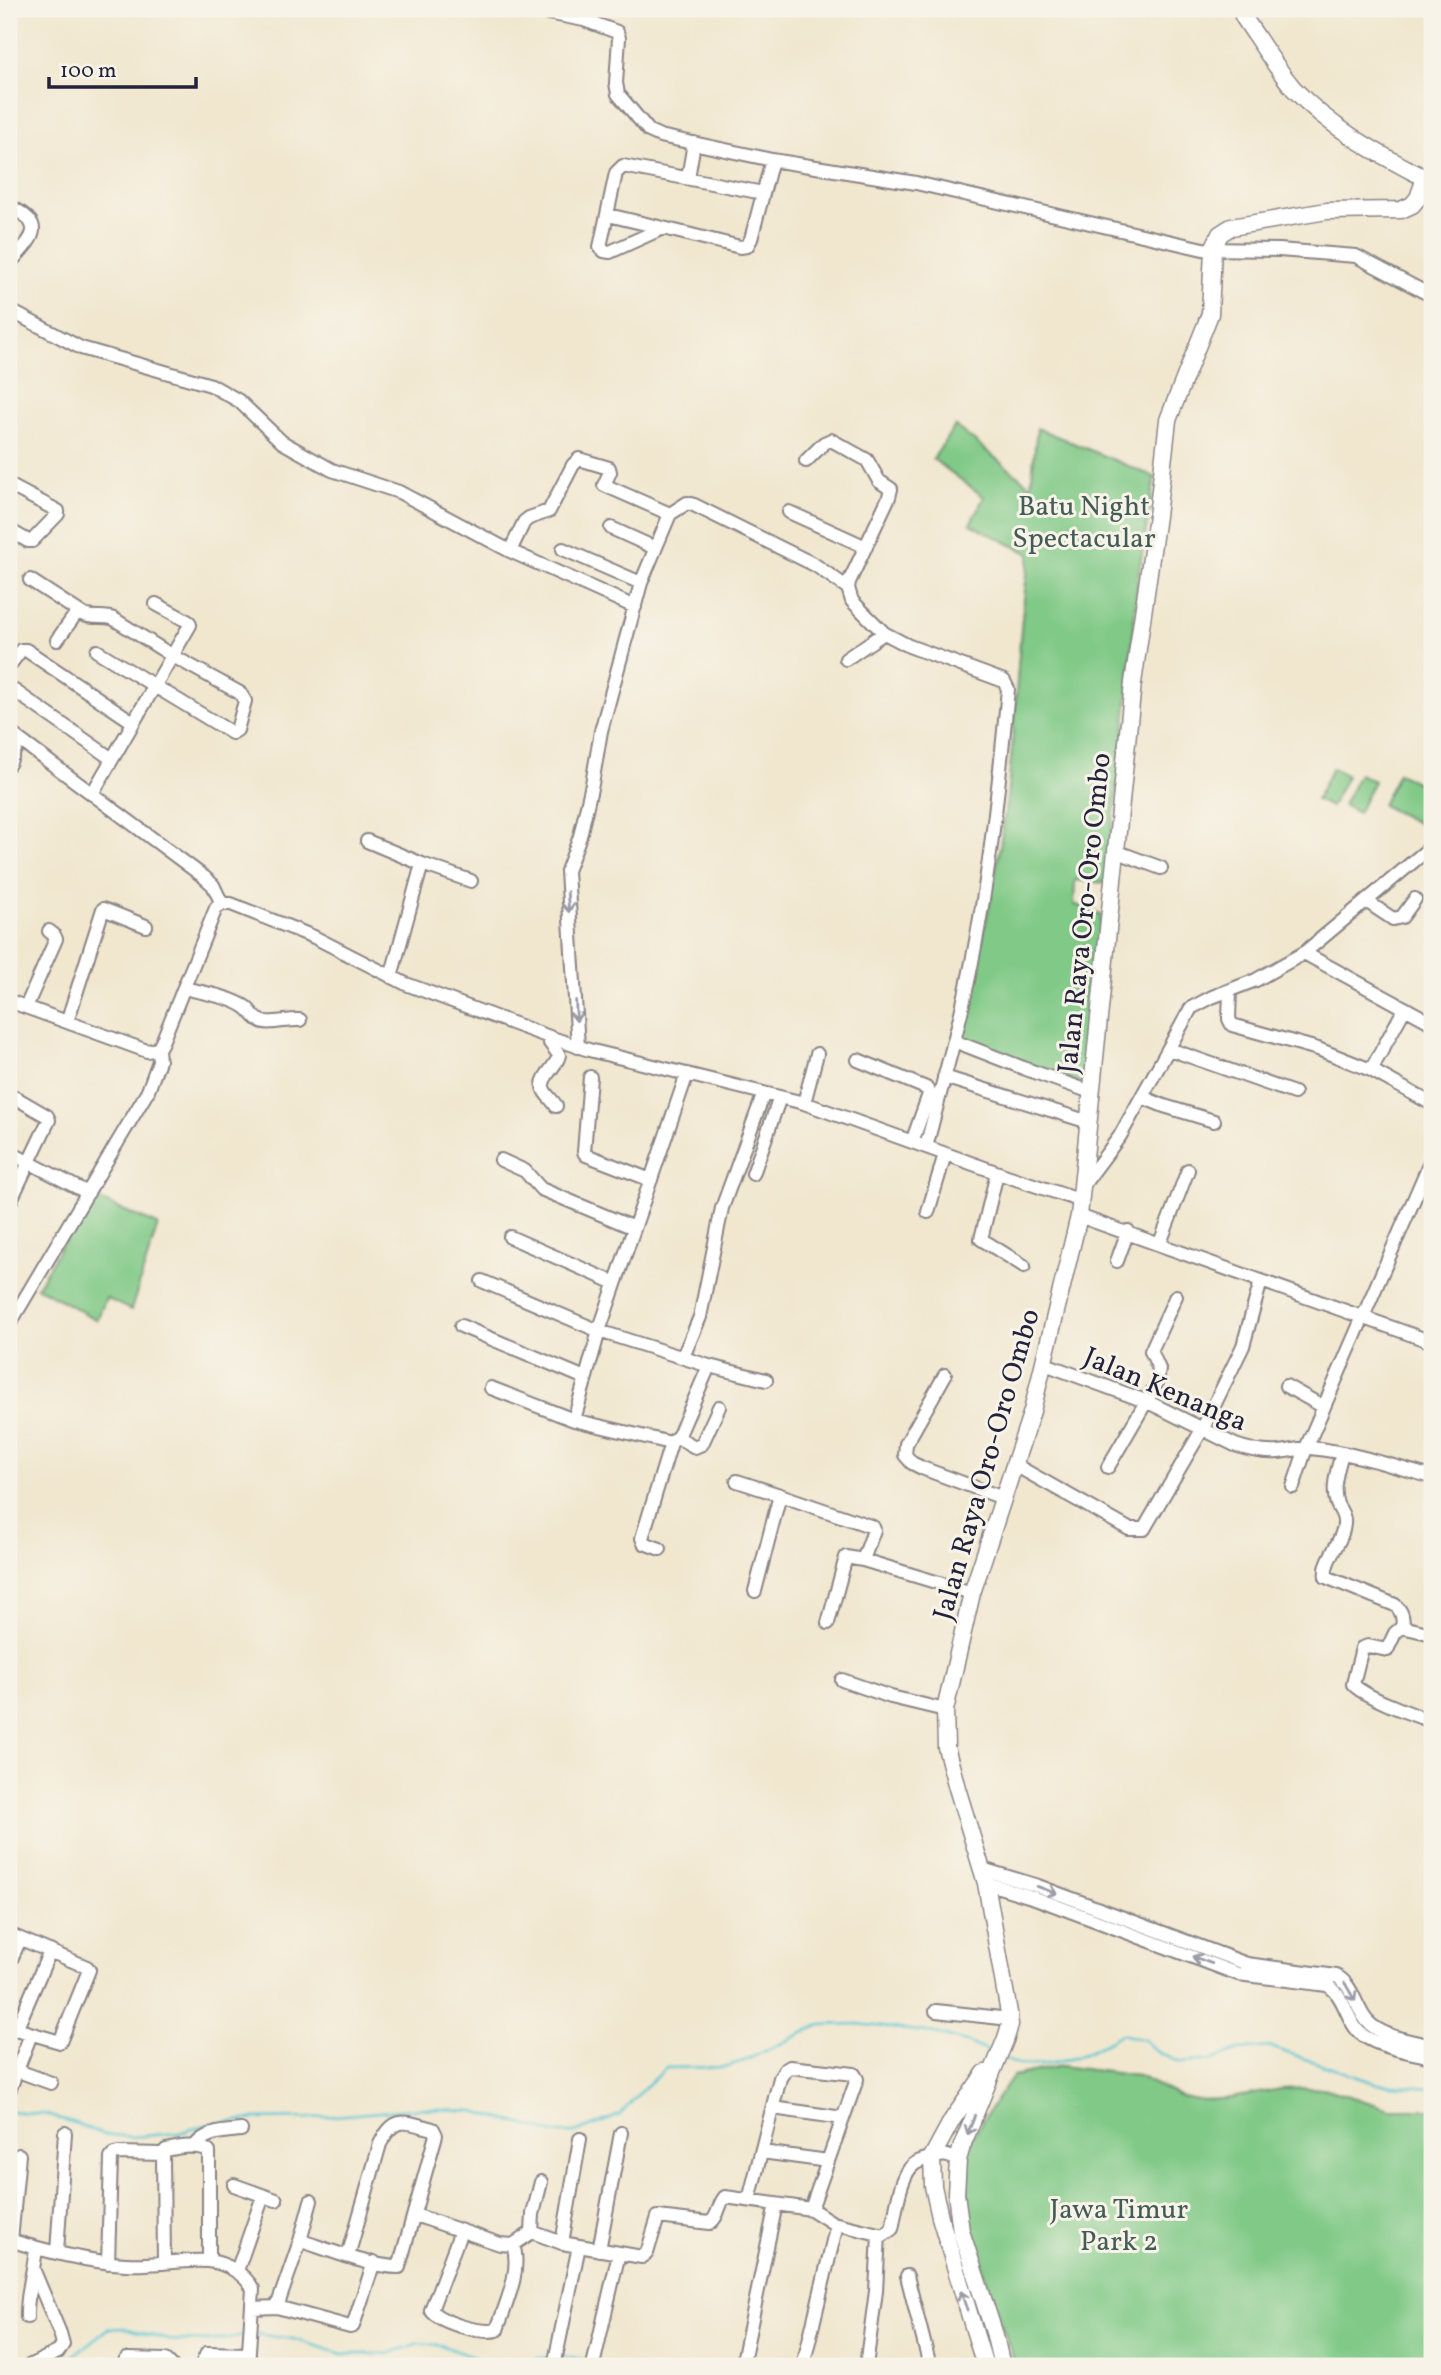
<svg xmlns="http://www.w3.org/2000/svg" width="1441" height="2375" font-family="Vollkorn,serif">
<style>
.green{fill:#80c986;stroke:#517660;stroke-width:2}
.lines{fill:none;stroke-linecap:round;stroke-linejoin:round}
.stream{stroke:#5ac6d3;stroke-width:2.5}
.minor-casing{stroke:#8a8485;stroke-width:16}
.major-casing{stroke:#8a8485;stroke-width:19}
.minor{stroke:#fff;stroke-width:12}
.major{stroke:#fff;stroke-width:16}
.oneway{stroke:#9c9ca7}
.labels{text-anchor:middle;stroke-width:6;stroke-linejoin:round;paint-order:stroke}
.park-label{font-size:28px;fill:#435c55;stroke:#f7f3e8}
.street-label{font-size:28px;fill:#22223b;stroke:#f7f3e8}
</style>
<rect width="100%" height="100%" fill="#f7f3e8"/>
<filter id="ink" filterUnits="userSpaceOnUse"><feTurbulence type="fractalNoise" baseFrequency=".0143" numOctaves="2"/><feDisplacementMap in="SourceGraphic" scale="14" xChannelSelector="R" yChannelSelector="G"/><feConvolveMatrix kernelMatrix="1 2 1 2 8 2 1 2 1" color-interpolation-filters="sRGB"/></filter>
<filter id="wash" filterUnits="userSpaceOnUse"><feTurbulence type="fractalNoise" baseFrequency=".00686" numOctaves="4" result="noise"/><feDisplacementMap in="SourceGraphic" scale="28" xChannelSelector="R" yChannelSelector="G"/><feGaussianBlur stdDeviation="1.57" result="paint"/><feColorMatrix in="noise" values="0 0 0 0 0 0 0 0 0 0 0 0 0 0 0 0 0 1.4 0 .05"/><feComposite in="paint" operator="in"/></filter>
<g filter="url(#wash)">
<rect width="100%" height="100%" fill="#f1e7cf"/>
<path class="green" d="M955 426 1031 486 1037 428 1155 477 1138 577 1125 726 1105 883 1075 880 1074 904 1101 915 1083 1084 961 1038C978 959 997 878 1007 798 1017 716 1017 635 1030 554L970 524 984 497 933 459Z
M1332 768 1347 776 1331 807 1316 800Z
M1398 773 1432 790 1431 830 1382 805Z
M1359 774 1374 781 1358 813 1343 805Z
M90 1196 158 1225 131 1310 106 1298 97 1320 37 1287Z
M1061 2066 1138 2076 1179 2096 1197 2100 1225 2099 1281 2089 1312 2088 1330 2090 1390 2109H1432V2366H1016C995 2304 955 2213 968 2149 971 2135 1003 2090 1013 2076Z"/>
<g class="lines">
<path class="stream" d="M1004 2059C1025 2070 1055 2064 1076 2057 1091 2053 1107 2041 1121 2034L1144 2040 1157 2052 1181 2063 1213 2060 1238 2050 1271 2047 1378 2084 1432 2088
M9 2111 43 2114 75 2123 102 2134 131 2137 179 2133 210 2124 255 2119 311 2118 424 2108 474 2111 554 2133H575L620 2115 643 2089 666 2068 724 2067 744 2061 820 2025 858 2024 934 2033 969 2043 992 2053
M254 2334 293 2339 342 2354H387L419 2343 441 2345 493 2365 519 2364 538 2358 553 2357
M560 2356 584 2359 590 2363
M60 2366 107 2329 124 2328 169 2340 210 2341 244 2336"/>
</g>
</g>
<g filter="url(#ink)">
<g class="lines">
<g class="minor-casing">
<path id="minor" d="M527 9 584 20 617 32 619 38 616 83 618 94 649 131 660 136 772 160 916 183 1203 249 1279 250 1356 256 1432 296
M688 178 694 143
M763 193 623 166 616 173 600 247 604 251 610 252 663 228 740 247 747 246 751 239 772 160
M9 206C49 226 32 238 9 264
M608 215 663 228
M9 310 81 348 211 385 239 401 282 442 332 470 399 492 510 551
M806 461 824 443 831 440 867 460 879 481 891 489 889 497 849 582 848 588 852 601 884 633 909 646 1004 681 1008 689C997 807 984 926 954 1041L1026 1069 1091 1092
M9 485 58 511V514L32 541H28L9 530
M789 512 866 547
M611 528 655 548
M563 549 641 583 670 514 687 503 694 505 815 565 848 588
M30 580 84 615C94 619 105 615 114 619L171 655 240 693 245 701 237 730 232 733 97 651
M635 607 510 551 524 522 529 518 549 511 573 465 579 459 609 468 610 472 604 485 670 514
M57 640 78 611
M846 659 884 633
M9 666 21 650H26L133 722
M9 687 112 759
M9 732 204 877 213 885 222 904
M9 764 19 740
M92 794 190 625 189 622 156 604
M367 841 422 864 471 881
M1115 851 1161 868
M1366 901 1393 919 1402 917 1415 899
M1304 953 1432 1023
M391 977 422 864
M184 988C204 993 227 996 244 1006 251 1010 253 1018 261 1021 269 1025 288 1019 300 1020
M1230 991 1229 1019 1232 1025 1318 1049 1371 1070 1432 1104
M9 1001 147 1051 158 1049 162 1042 216 908 222 904H231L314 937 406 984 552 1038 589 1050 804 1103 1004 1175 1082 1201
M26 1007 56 939 54 935 49 931
M67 1022 103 909 146 926
M552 1038 550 1043 559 1055C557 1066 542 1076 543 1086 543 1093 553 1100 556 1106
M578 1047 567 871 580 836 592 784 601 731 641 583
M1169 1049 1294 1093
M858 1060 926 1088 929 1092 928 1097 912 1142
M1371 1070 1405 1008
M590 1077 584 1152 586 1155 651 1180
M944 1077 1089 1122
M1142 1097 1164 1106 1214 1121
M804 1103 817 1054
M9 1105 13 1098H16L47 1116 49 1120 9 1204
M926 1147 954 1041
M9 1152 88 1193
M501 1160 525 1171 541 1189 634 1228
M997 1173 981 1239 1024 1266
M753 1174 780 1097
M1084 1184 1120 1136 1191 1008 1212 997 1256 980 1304 953 1432 846
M928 1212 945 1154
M1079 1216 1432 1342
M510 1237 615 1283
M1160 1243 1188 1170
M1117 1261 1128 1231
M482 1281 599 1331 709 1366
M9 1325 148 1091 159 1061 158 1049
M461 1326 585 1378
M683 1357 700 1317 722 1208 764 1093
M1045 1364 1148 1402 1235 1445C1249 1450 1263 1453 1278 1452 1289 1451 1300 1448 1310 1448 1352 1452 1392 1466 1432 1477
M945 1375 906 1444 905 1455 912 1463 922 1468 1003 1498
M1286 1386 1324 1407
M491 1388 574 1420 599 1331 687 1074
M574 1420 671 1443 642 1538 644 1543 660 1549
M677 1437 695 1447 702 1444 719 1407
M671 1443 679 1435 709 1366 766 1380
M1342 1453C1338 1468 1331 1488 1337 1504 1340 1511 1345 1515 1344 1524 1343 1543 1323 1559 1326 1577L1395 1605C1402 1611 1404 1618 1402 1627
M1015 1465 1129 1529H1144L1203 1428 1243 1346 1261 1281
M1108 1467 1157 1383 1159 1369 1151 1351 1176 1296
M737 1481 780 1495
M1293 1487 1306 1448 1432 1158
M755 1591 780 1495 873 1527 874 1530 863 1560
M828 1623 846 1557 863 1560 972 1593
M1432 1634 1402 1627 1395 1633 1387 1650 1368 1646 1362 1648 1353 1684C1362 1696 1416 1716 1432 1721
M842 1680 891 1697 945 1710
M982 1869 1038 1886 1247 1964 1336 1976C1353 1984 1355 2007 1367 2021 1381 2037 1412 2041 1432 2046
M986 1883 1035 1898 1238 1974 1327 1985C1344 1994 1346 2018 1358 2031 1372 2046 1413 2053 1432 2057
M9 1934 87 1967 89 1970 60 2042 9 2027
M9 1964 20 1939
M936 2011 1010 2019
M16 2030 50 1951
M18 2071 51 2083
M9 2091 31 2034
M773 2108 843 2118
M194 2147C206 2131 223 2132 241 2130
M762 2152 828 2161
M234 2185 276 2200
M749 2200 780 2078 785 2070 790 2067 854 2074 857 2079 811 2209
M415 2215 500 2244 513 2245 532 2232 562 2243 642 2257 647 2253 658 2217 710 2223C719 2217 718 2204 725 2197L811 2209 833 2223 883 2235 892 2229C896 2212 900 2172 916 2163 921 2160 926 2159 932 2158 942 2154 948 2155 958 2160
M461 2231 431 2310C441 2323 481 2334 497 2330 505 2305 522 2271 513 2245
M532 2232 533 2214 541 2182
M9 2240C46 2251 87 2262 126 2264 153 2266 181 2259 208 2261 226 2263 244 2273 253 2289L248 2366
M11 2241 19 2155
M300 2241 311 2201
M562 2243 580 2139
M599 2250 621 2133
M57 2252 65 2133
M108 2263 111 2158 114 2154 119 2153 163 2154
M164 2263 163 2154 166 2150C179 2147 200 2143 209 2152V2261
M237 2271 263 2196
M907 2276 930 2366
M277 2307 350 2327 353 2326 374 2262
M252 2308 277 2307 300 2241H302C329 2250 371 2267 399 2267L436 2135 433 2129C405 2122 395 2114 380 2144L348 2256
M27 2317C26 2294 34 2271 36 2248
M594 2361 619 2253
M29 2366 58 2352 63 2344 60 2333 34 2271
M122 2366 127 2359 166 2360 172 2366
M201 2366 207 2353 249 2354
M554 2366 579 2246
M742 2366 776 2204
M803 2366 837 2224
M866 2366 876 2291 879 2234"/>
</g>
<g class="major-casing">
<path id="major" d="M985 2366 940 2217 933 2186 932 2157 952 2120 985 2073
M1002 2366 994 2332 961 2231 956 2193 958 2160 962 2146 1006 2038 1010 2025 1009 2013 986 1883 957 1788 946 1747 945 1710 972 1593 1032 1411 1079 1216 1133 683 1157 516 1168 420 1210 314 1213 249 1220 234 1231 227 1327 211 1401 210 1412 205 1418 198 1424 181 1419 175C1375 152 1328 126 1294 89 1275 67 1260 41 1244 18L1240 9"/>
</g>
<use href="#minor" class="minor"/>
<use href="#major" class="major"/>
</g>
<defs><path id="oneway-shaft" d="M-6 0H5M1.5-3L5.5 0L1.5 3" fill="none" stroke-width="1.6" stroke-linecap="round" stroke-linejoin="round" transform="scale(1.75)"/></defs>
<g class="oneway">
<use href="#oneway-shaft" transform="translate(568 902) rotate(85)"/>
<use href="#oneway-shaft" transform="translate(576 1011) rotate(88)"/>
<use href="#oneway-shaft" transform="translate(1047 1890) rotate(20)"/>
<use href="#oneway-shaft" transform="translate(1202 1960) rotate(-160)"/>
<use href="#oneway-shaft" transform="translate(1350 1992) rotate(60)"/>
<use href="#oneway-shaft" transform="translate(971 2125) rotate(111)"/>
<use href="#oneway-shaft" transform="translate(964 2301) rotate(-108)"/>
</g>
</g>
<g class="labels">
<g class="park-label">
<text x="1084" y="515">Batu Night<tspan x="1084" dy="32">Spectacular</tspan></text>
<text x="1119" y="2218">Jawa Timur<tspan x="1119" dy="32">Park 2</tspan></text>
</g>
<g class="street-label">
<text transform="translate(1083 913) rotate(-84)" y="10">Jalan Raya Oro-Oro Ombo</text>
<text transform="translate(1166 1388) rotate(23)" y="10">Jalan Kenanga</text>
<text transform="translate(985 1464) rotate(-74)" y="10">Jalan Raya Oro-Oro Ombo</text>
</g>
</g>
<rect width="1441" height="2375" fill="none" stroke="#f7f3e8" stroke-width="35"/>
<path d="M49 77v10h147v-10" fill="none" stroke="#22223b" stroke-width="3.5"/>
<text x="60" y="77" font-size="21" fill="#22223b" stroke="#f7f3e8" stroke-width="5" paint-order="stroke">100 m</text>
</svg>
